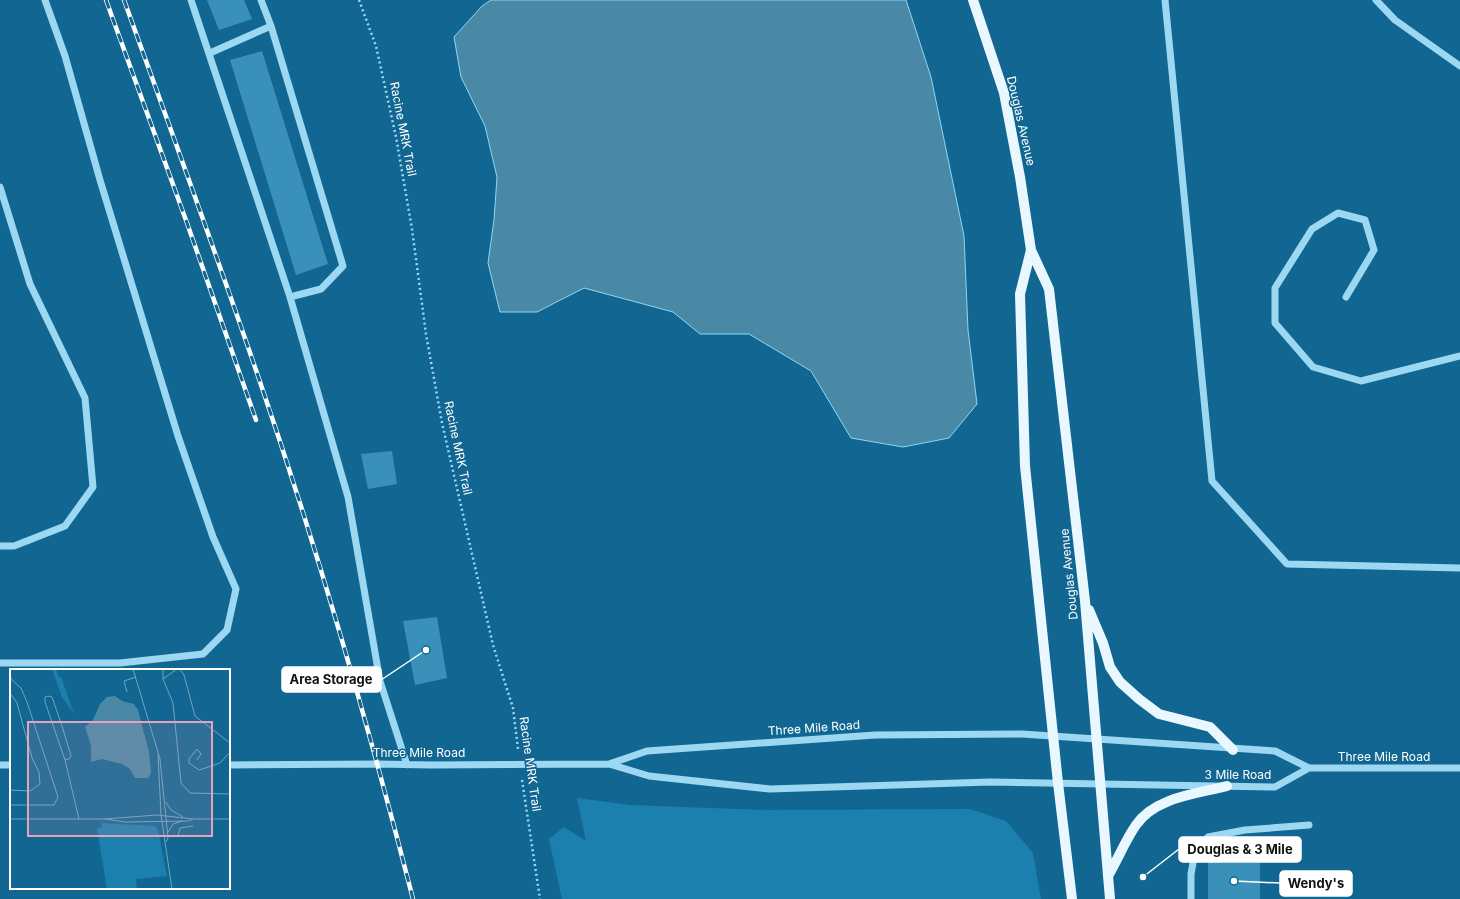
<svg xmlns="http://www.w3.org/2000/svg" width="1460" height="899" font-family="Inter,sans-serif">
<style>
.green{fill:#1c80ae}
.water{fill:#4a89a6;stroke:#8ed7f6}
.building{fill:#3991ba}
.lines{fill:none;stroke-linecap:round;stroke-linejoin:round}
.path{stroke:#9dd8f3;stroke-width:2.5;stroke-dasharray:2 3;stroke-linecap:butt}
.minor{stroke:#9dd8f3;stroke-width:7}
.major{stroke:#e9f7ff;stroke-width:10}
.rail-casing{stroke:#fff;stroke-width:4.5}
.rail{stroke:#116792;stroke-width:3;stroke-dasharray:9;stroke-linecap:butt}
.labels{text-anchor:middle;stroke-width:3;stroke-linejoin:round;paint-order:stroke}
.street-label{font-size:12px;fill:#fff;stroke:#116792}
.inset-road{fill:none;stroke:#70a4be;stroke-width:1}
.view{fill:#e7a3bd;fill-opacity:0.15;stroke:#e7a3bd;stroke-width:2}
.inset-edge{fill:none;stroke:#fff;stroke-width:2}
.leader{fill:none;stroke:#fff;stroke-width:1.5}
.callout-dot{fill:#fff;stroke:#116792;stroke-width:1.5}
.callout{fill:#fff;stroke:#fff;stroke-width:1.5}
.callout-label{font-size:13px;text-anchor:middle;font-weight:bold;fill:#111}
</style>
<rect width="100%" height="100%" fill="#116792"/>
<path class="green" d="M577 798 630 805 766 810 970 809 1006 821 1033 853 1041 899H562L549 839 564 827 586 841Z"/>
<path class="water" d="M491 0H906L931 77 964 236 968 330 977 404 949 438 903 447 851 438 811 371 749 334H700L673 312 584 288 537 312H500L488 263 494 220 497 177 485 126 461 77 454 37 482 6Z"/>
<path class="building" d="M207 0H244L252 19 219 30Z
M262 51 328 264 296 275 230 60Z
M392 451 397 484 368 489 361 454Z
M437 617 447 678 415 685 403 621Z
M1216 854 1220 858V863H1260V899H1208V858L1210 855Z"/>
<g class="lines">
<path class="path" d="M359 0 376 46 396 137 412 229 426 334 442 423 493 645 513 708 518 749
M522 780 540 899"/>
<path class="minor" d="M191 0 290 297 321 289 343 266 271 26 261 0
M1165 0 1212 481 1287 564 1460 568
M1376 0 1395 20 1460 66
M210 53 271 26
M0 187 30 284 85 398 93 487 65 526 14 546H0
M290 297 348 497 380 681 407 765
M1346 297 1374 250 1365 220 1338 213 1312 229 1275 288V323L1313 367 1361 381 1460 356
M0 663H120L203 654 227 630 236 589 213 537 178 436 100 180 65 56 45 0
M609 764 647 751 875 735 1022 734 1275 751 1309 768H1460
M0 765H11
M229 765 378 764 431 765 609 764 649 776 770 789 990 782 1275 787 1309 768
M1191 899V874L1195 852 1208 837 1245 830 1309 825"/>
<path class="major" d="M973 0 1004 93 1020 177 1031 250 1049 289 1085 601 1110 899
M1031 250 1020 294 1025 466 1058 783 1072 899
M1089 610 1103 643 1110 667 1120 682 1139 699 1159 714 1210 727 1233 750
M1108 876C1118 859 1125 841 1136 825 1155 797 1197 794 1227 786"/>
<g class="rail-casing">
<path id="rail" d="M106 0 187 223 256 420
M124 0C169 125 215 250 258 376 317 548 368 723 413 899"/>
</g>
<use href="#rail" class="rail"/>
</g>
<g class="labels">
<g class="street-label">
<text transform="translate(1021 121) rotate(77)" y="4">Douglas Avenue</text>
<text transform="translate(403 129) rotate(79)" y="4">Racine MRK Trail</text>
<text transform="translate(458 448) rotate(78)" y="4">Racine MRK Trail</text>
<text transform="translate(1069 574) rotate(-96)" y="4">Douglas Avenue</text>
<text transform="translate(814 728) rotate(-4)" y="4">Three Mile Road</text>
<text x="419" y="757">Three Mile Road</text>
<text x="1384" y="761">Three Mile Road</text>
<text transform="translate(530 764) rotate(82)" y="4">Racine MRK Trail</text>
<text x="1238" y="779">3 Mile Road</text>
</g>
</g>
<g transform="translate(10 669)">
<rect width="220" height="220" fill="#116792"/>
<path d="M42 0H46L49 8H51L64 45 52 28ZM91 154 145 157 148 161 157 207 126 210 127 220H97L87 159H92Z" fill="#1c80ae"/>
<path d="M105 27 112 32 124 35 128 41 139 83 141 104 138 109H125L120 100 112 95 92 90 81 93V76L75 58 83 51 90 35 97 28Z" fill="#4a89a6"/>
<path class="inset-road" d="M123 0 150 90 158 169 156 173M153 0V10L163 34 171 114 180 124 220 125M170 0 174 6 185 47 220 74M0 4 1 10 11 19 17 33 48 128 44 136H0M153 10 167 0M117 23 114 12 126 8M0 24 7 34 22 89 29 103 30 115 20 122 0 121M38 27 42 28 52 57 61 87 59 90 55 91 35 33V28ZM148 85 151 146 162 220M55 91 69 150M187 91 191 85 187 80 179 90V94L189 101 210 94 220 83M156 133 161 141 173 148M0 150H95L115 153 179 152 183 150M95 150 147 146 183 150H220M158 163 163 155 172 152M168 167 170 159 183 157"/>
<path class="view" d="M18 53H202V167H18Z"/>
<rect width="220" height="220" class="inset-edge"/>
</g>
<path class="leader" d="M426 650L381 680M1143 877L1179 849M1234 881L1280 883"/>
<g class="callout-dot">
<circle cx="426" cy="650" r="4"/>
<circle cx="1143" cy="877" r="4"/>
<circle cx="1234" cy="881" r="4"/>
</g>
<g class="callout">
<rect x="282" y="667" width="99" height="25" rx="4"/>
<rect x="1179" y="837" width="122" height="25" rx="4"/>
<rect x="1280" y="871" width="72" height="25" rx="4"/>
</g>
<g class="callout-label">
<text x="331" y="684">Area Storage</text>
<text x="1240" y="854">Douglas &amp; 3 Mile</text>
<text x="1316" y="888">Wendy's</text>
</g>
</svg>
